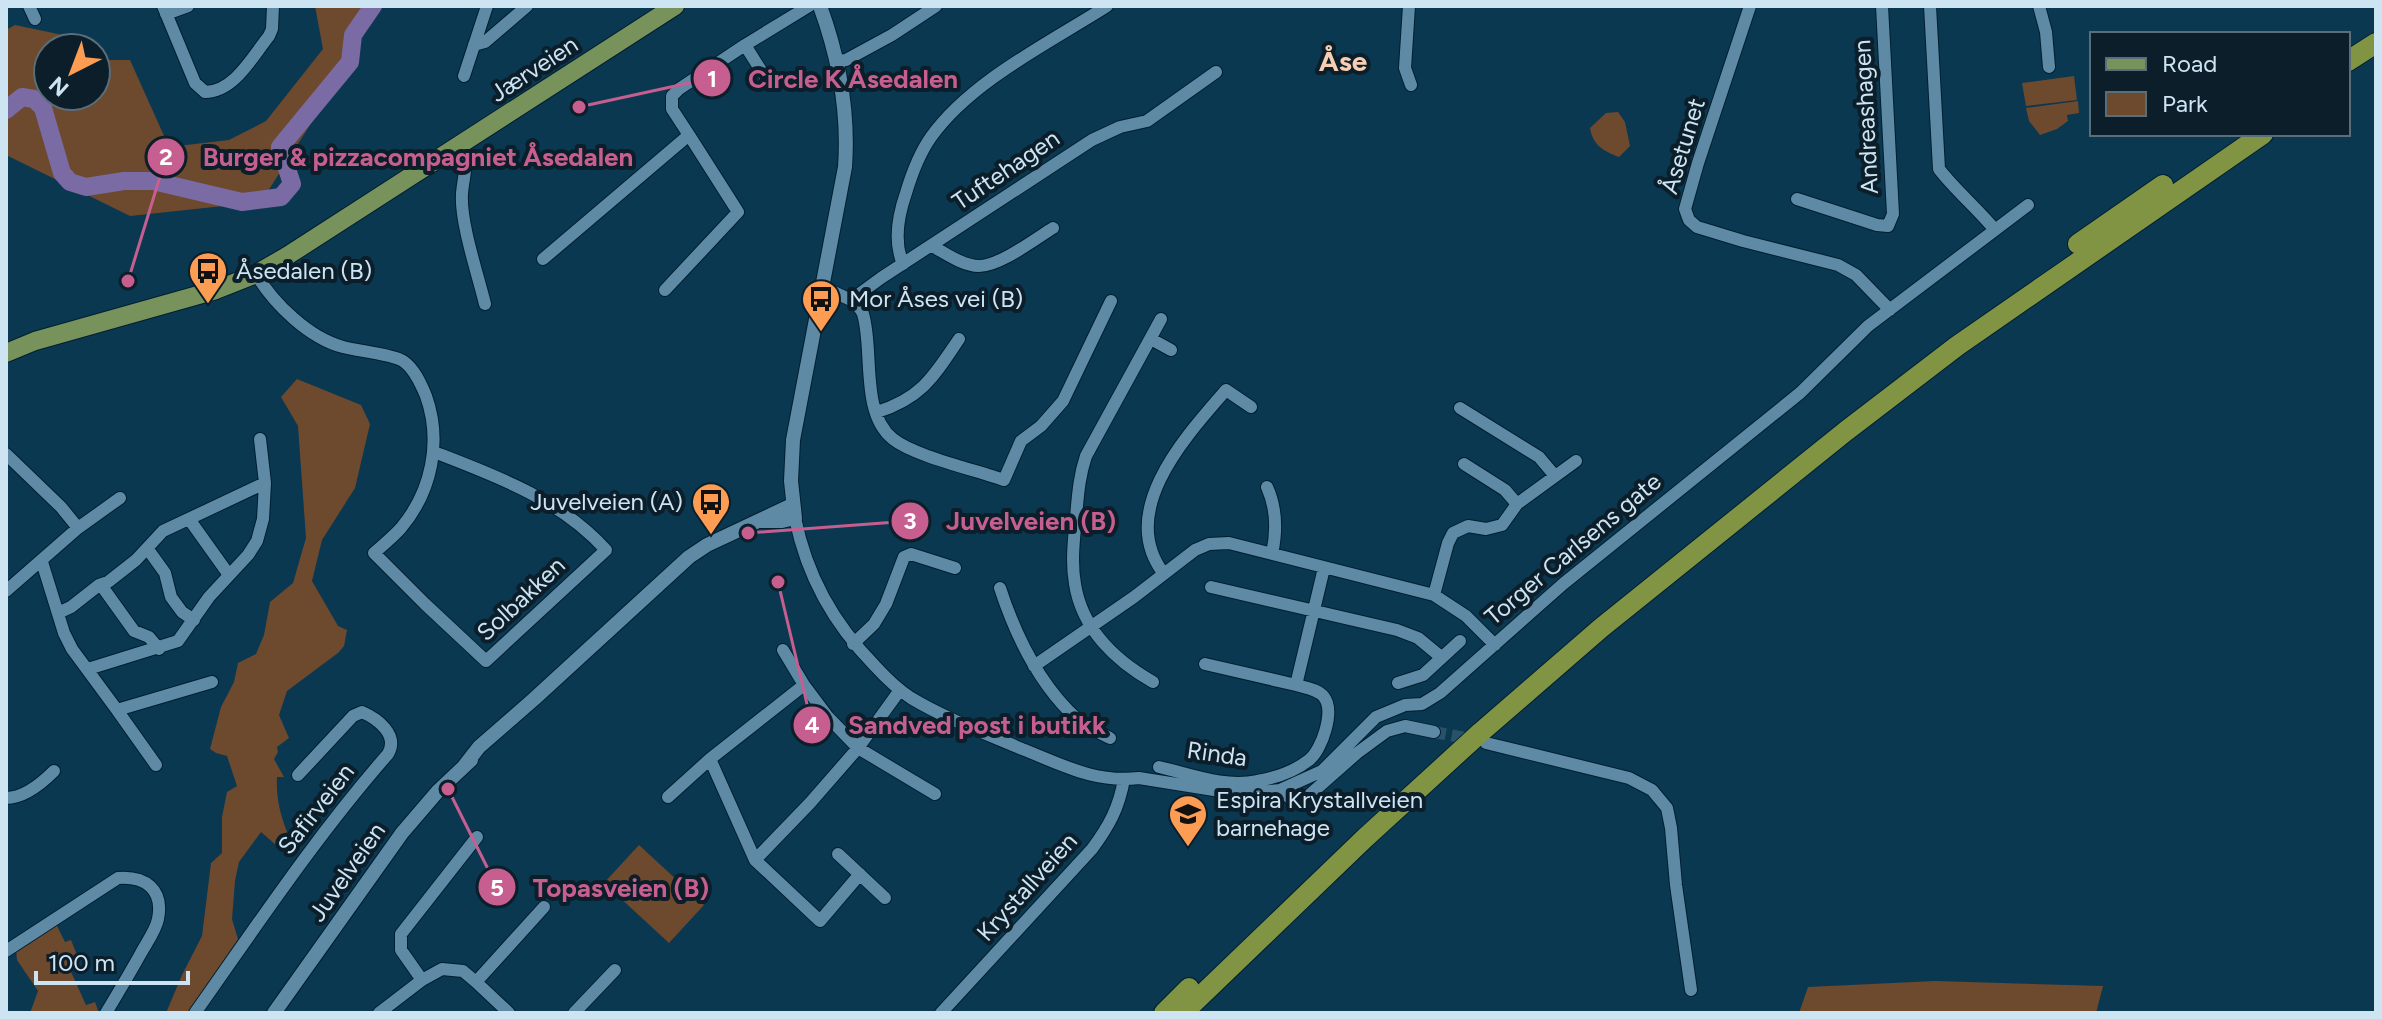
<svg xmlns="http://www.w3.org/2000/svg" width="2382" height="1019" font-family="Figtree,sans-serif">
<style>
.green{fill:#6d492e}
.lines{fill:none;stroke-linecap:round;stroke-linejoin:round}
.river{stroke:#7b6ba4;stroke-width:18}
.minor-tunnel{stroke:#275268;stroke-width:12;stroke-dasharray:12 6;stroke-linecap:butt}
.minor-casing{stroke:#001f30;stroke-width:14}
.tertiary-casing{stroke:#001f30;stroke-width:16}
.primary-casing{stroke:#001f30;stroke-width:20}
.trunk-casing{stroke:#001f30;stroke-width:22}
.minor{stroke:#5e8aa6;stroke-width:12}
.tertiary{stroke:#5e8aa6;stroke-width:14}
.primary{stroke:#78925c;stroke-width:18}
.trunk{stroke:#809444;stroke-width:20}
.labels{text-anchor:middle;stroke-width:8;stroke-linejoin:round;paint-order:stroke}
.street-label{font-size:24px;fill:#cde4f3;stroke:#0c1e29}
.poi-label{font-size:24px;fill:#cde4f3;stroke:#0c1e29;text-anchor:start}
.quarter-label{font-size:28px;font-weight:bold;fill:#f7ceb2;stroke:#0c1e29}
.leader{fill:none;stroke:#c65f90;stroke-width:3}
.callout-dot{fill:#c65f90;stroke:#0c1e29;stroke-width:3}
.mark-label{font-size:24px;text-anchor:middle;font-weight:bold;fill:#fff}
.callout-label{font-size:26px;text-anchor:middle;font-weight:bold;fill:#c65f90;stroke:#0c1e29;stroke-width:8;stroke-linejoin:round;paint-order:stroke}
</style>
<rect width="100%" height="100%" fill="#0a3850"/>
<path class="green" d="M315 6H373L366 16 350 62 261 202 130 216 6 155V30L15 25 77 38 84 48H48V96H96V60H130L169 147 229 140 266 121 323 49Z
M2074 76 2077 100 2026 106 2022 83Z
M2078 101 2079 113 2067 115 2068 121 2057 129 2040 135 2029 121 2026 108Z
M1618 112 1625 122 1630 146 1619 157C1604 151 1593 146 1590 128L1606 113Z
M297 379 361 405 370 424 355 488 322 540 312 581 338 626 347 630 344 646 338 653 287 691 279 715 289 738 277 747 278 752 274 759 284 777H277C276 798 280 813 287 832L276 845 261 832 239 862 235 881 232 919 240 946 194 1013H166L182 975 202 936 211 863 222 853V817L227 792 237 786 227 756 216 753 210 749 221 707 234 682 238 663 256 654 264 635 270 602 293 583 306 538 298 426 281 397Z
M639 845 704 905 669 943 604 883Z
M56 924 65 942 71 940 77 955 67 963 86 1005 95 1002 99 1013H30L38 991 17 960 16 950Z
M1935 981 2103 986 2096 1013H1799L1808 987Z"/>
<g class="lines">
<path class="river" d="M6 110 22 97 34 99 43 108 62 173 70 182 86 187 124 181H153L242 202 281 197 292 184 280 147 350 62 353 35 373 6"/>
<path class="minor-tunnel" d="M1434 732 1475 740"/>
<g class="minor-casing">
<path id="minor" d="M29 6 35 19
M163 6 195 83 205 92C234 92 252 57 269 36L272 29 273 6
M1409 6 1405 68 1411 85
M1750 6 1698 163 1685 209 1689 220 1697 227 1743 241 1838 265 1856 275 1890 310
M1930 6 1939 169C1956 191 1977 208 1995 230
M2039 6 2046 32 2049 67
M166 14 188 6
M474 45 485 42 527 6
M745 45 767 80
M838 61 846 60 892 35 936 6
M464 76 487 6
M460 146C470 163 463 176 462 194 460 222 478 275 485 304
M1797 199 1877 225 1888 226 1893 214 1882 6
M932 246C945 253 963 266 979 266 1000 266 1035 239 1053 228
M543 259 689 135 672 109V96L679 89 745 45 809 6
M903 264C893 241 898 216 906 193 912 173 919 154 931 137 971 81 1049 43 1107 6
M256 274C274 304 309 338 343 347 357 351 392 354 403 361 414 368 421 384 426 396 442 441 432 491 401 528 393 537 383 545 374 553L425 604 486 661 606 550C560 499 496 476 434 452
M823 287 851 300 881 278 1092 140 1120 127 1147 121 1216 72
M665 290 738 212 689 135
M851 300C856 304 861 308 863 314 874 350 860 413 893 439 914 456 976 470 1004 480L1021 441 1041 426 1063 401 1111 301
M1151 339 1171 350
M1460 408 1539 457 1555 476
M877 412C922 398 934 376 959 339
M6 454 61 507 78 528
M1464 464 1505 490 1517 504
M1267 487C1277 509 1277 531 1272 554
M795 518C807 576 833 623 875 666 886 678 897 689 911 698 946 719 985 733 1022 749 1063 765 1094 783 1139 778L1239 794 1280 790 1322 771 1376 717 1405 705 1422 704 1440 693 1563 584 1800 393 1868 326 2028 205
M189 519 229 575
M147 548 165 573 171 597 182 612 194 620
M42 562 64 633 72 649 117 710 212 682
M1164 574C1116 512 1185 437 1226 390L1251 407
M101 585 134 631 149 637 159 649
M1211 587 1397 630 1418 638 1441 657
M1000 588C1016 637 1039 685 1078 720 1087 727 1100 733 1110 738
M6 591 78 528 120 498
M1434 595 1448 543 1453 533 1468 526 1486 529 1502 525 1517 504 1576 461
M58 613 71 607 99 585 108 582 136 560 163 531 265 483
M853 644 874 624 886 604 904 557 911 554 955 568
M783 650 804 685
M1205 664 1296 685
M1034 666 1134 597 1195 550 1209 544 1229 543 1434 595 1466 616 1495 645
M88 669 178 641 209 597 248 555 257 541 263 519 265 483 260 439
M1153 682C1116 661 1082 629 1075 584 1071 562 1074 539 1076 517 1078 495 1079 477 1086 456L1161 319
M1398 683 1423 675 1460 641
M117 710 156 765
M1486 743 1629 778 1652 790 1667 808 1671 828 1676 885 1691 990
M1159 767C1190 774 1225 788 1257 781 1275 778 1295 771 1309 760 1322 750 1335 711 1324 697 1318 689 1306 688 1296 685L1324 568
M1280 790 1292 800 1306 798 1357 753 1387 731 1405 726 1434 732
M668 797 710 759
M6 798C24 798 42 783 54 771
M838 854 885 898
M755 860 810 803 858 748 900 690
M860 874 820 921 755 860 710 759 804 685 828 717 858 748 935 794
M6 951 118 878C145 876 164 889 158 919 156 930 147 942 141 953 130 973 118 993 106 1013
M422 980 401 950V934L477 837
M476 982 509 1013
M195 1013C257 925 317 835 388 754 399 735 378 719 362 712L353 716 298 775
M379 1013 422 980 442 969 463 971 476 982 544 907
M574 1013 615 970
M941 1013 1092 849C1109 826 1119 808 1124 779"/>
</g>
<g class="tertiary-casing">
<path id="tertiary" d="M759 521H782L795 518 791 481 793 440 845 167C849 111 839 58 820 6
M465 765 479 747 534 699 689 557 707 545 792 505
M274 1013 402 833 438 791 471 760"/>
</g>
<g class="primary-casing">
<path id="primary" d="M6 353 35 341 216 290 256 274 287 256 675 6"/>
</g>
<g class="trunk-casing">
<path id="trunk" d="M2348 61 2376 43
M2078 244 2163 185
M1164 1013 1189 988
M1183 1013 1365 838 1481 732 1601 628 1846 431 1957 346 2263 134"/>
</g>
<use href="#minor" class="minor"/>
<use href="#tertiary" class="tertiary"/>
<use href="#primary" class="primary"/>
<use href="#trunk" class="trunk"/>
</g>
<defs>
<g id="bus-pin" transform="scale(2)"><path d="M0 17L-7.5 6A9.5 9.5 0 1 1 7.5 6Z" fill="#fc9d53" stroke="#0c1e29"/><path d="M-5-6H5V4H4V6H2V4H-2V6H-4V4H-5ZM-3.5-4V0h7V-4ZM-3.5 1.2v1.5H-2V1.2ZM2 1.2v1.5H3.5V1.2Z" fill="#111"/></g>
<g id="school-pin" transform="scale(2)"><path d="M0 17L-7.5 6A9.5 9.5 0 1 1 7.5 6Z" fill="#fc9d53" stroke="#0c1e29"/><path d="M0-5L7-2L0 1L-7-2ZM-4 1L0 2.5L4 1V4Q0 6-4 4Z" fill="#111"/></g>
</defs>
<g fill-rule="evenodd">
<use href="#bus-pin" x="208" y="271"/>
<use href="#bus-pin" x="821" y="299"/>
<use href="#bus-pin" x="711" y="502"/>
<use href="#school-pin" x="1188" y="814"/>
</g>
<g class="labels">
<g class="street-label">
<text transform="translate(534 69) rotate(-33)" y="8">Jærveien</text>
<text transform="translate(1866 117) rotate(-93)" y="8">Andreashagen</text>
<text transform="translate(1683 146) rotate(-73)" y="8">Åsetunet</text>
<text transform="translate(1006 170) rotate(-34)" y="8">Tuftehagen</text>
<text transform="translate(1573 549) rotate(-40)" y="8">Torger Carlsens gate</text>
<text transform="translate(521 599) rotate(-43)" y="8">Solbakken</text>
<text transform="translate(1217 754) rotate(8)" y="8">Rinda</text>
<text transform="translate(316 809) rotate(-52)" y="8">Safirveien</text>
<text transform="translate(347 872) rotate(-55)" y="8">Juvelveien</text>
<text transform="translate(1027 887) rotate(-48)" y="8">Krystallveien</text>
</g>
<g class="poi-label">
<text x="236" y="279">Åsedalen (B)</text>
<text x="849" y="307">Mor Åses vei (B)</text>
<text x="683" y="510" text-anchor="end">Juvelveien (A)</text>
<text x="1216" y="808">Espira Krystallveien<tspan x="1216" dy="28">barnehage</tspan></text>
</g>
<g class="quarter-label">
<text x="1343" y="71">Åse</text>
</g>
</g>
<path class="leader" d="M579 107L712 78M128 281L166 157M748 533L910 521M778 582L812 725M448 789L497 887"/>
<g class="callout-dot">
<circle cx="579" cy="107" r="8"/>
<circle cx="128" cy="281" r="8"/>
<circle cx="748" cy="533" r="8"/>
<circle cx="778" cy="582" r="8"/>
<circle cx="448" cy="789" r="8"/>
<circle cx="712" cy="78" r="20"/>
<circle cx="166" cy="157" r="20"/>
<circle cx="910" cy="521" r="20"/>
<circle cx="812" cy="725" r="20"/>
<circle cx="497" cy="887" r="20"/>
</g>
<g class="mark-label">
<text x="712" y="87">1</text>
<text x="166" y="165">2</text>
<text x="910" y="529">3</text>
<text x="812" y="733">4</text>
<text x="497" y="896">5</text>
</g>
<g class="callout-label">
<text x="853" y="88">Circle K Åsedalen</text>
<text x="418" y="166">Burger &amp; pizzacompagniet Åsedalen</text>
<text x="1031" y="530">Juvelveien (B)</text>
<text x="977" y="734">Sandved post i butikk</text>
<text x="621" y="897">Topasveien (B)</text>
</g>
<rect width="2382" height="1019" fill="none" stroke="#cde4f3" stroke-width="16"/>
<rect x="2090" y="32" width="260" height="104" fill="#0c1e29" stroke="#596d7a" stroke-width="2"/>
<rect x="2106" y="58" width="40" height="12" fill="#78925c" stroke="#596d7a" stroke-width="2"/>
<text x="2162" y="72" font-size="24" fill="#cde4f3">Road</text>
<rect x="2106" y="92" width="40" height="24" fill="#6d492e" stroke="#596d7a" stroke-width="2"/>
<text x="2162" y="112" font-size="24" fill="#cde4f3">Park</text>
<g transform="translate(72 72) rotate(222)"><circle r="38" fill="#0c1e29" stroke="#596d7a" stroke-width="2"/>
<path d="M0-6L14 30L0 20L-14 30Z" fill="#fc9d53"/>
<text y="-12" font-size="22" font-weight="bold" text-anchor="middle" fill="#cde4f3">N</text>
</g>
<path d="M36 971v12h152v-12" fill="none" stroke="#cde4f3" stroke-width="4"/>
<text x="48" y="971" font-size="24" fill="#cde4f3" stroke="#0c1e29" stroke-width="6" paint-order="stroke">100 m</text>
</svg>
